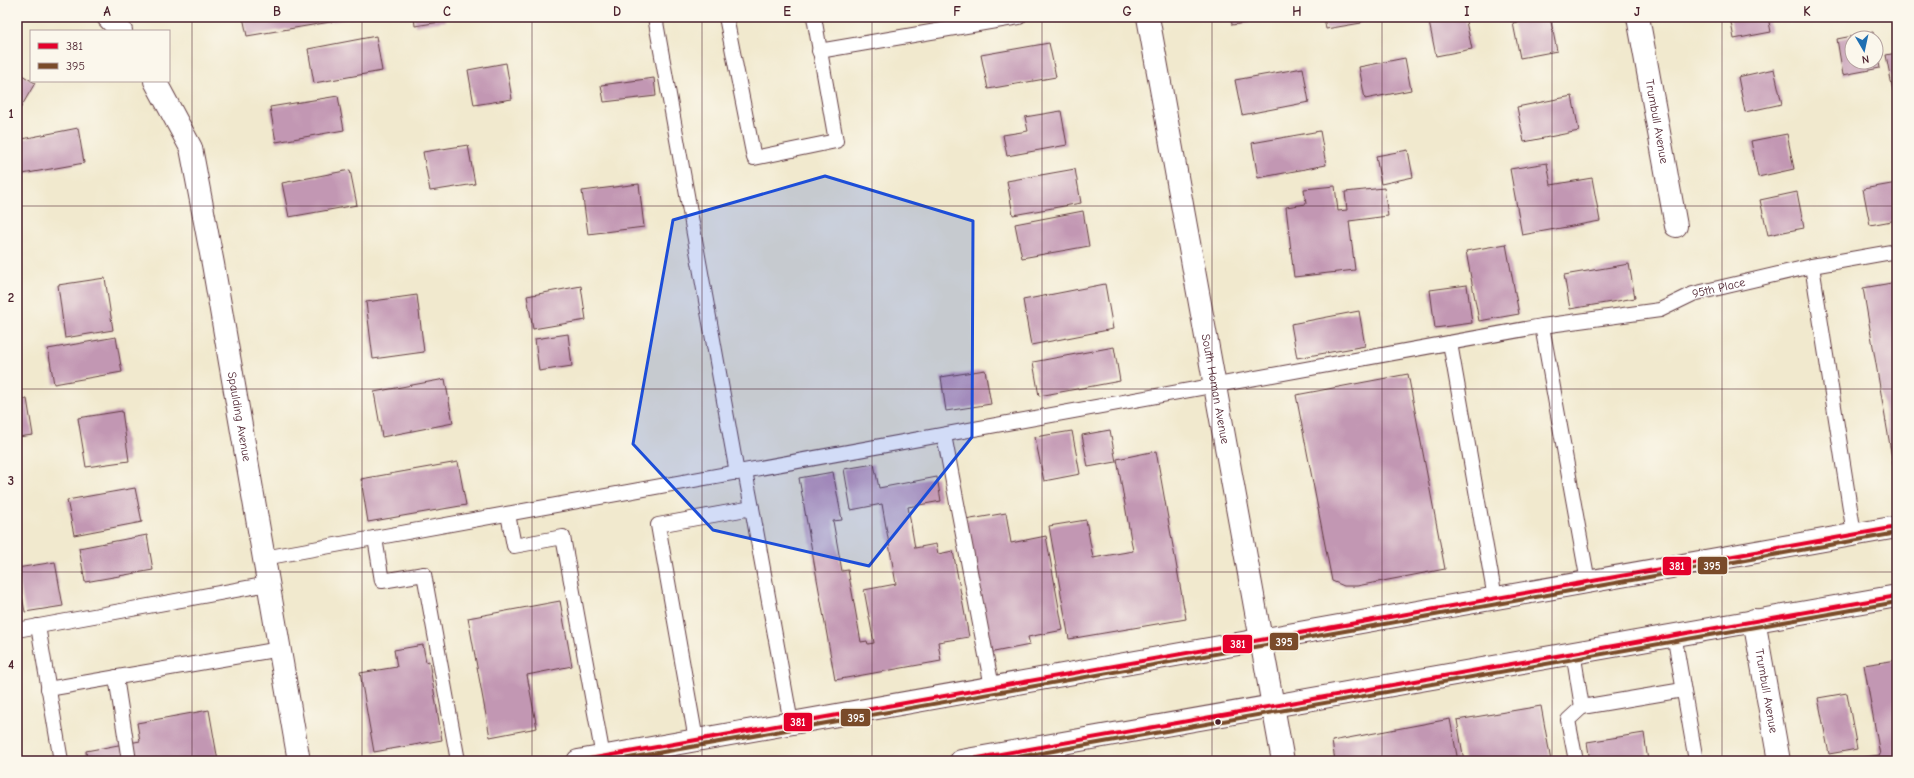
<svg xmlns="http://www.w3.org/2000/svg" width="1914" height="778" font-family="'Comic Neue',sans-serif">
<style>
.building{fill:#c297b3}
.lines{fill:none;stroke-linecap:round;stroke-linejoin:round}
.service-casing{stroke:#633d43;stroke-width:16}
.minor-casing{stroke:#633d43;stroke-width:24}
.primary-casing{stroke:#633d43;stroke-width:24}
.service{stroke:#fff;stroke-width:14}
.minor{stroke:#fff;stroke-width:22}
.primary{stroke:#fff;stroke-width:22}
.bus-1-casing{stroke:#fbf7ec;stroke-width:7}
.bus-2-casing{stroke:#fbf7ec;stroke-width:7}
.bus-1{stroke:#e4002b;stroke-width:4}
.bus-2{stroke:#7a4b2a;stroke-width:4}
.marked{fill:#1d4ed8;fill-opacity:0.2;stroke:#1d4ed8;stroke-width:3;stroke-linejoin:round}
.grid{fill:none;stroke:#4a1f2b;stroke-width:1;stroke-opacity:0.55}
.bus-dot{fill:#4a1f2b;stroke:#fbf7ec;stroke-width:1.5}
.labels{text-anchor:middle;stroke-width:3;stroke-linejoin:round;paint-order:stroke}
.street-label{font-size:12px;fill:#4a1f2b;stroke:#fbf7ec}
.line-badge{stroke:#fbf7ec;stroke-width:1.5}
.badge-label{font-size:11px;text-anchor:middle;font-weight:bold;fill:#fff}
.neatline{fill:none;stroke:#4a1f2b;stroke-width:1.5}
.grid-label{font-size:13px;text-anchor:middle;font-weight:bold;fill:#4a1f2b}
</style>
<rect width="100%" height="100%" fill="#fbf7ec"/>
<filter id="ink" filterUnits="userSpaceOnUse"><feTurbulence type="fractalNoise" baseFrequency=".025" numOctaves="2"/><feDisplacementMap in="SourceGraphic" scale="8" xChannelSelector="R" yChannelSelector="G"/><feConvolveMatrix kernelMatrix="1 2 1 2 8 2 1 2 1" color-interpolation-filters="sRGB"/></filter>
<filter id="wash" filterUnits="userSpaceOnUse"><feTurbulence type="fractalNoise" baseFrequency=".012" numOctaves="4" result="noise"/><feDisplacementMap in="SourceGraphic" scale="16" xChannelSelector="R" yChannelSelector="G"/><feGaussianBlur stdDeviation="0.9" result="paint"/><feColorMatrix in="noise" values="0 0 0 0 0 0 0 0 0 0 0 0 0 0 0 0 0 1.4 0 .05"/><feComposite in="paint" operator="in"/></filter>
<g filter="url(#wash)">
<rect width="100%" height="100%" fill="#f1e9ce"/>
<g id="blocks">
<path class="building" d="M243 17H354V18L247 36Z
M414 17H445L446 21 415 26Z
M1231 17H1274V18L1232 25Z
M1324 17H1360L1361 23 1326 29Z
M1455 17H1465L1472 49 1436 56 1429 22Z
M1542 17H1550L1557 51 1520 58 1513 23Z
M1730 17H1768L1771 32 1734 39Z
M1873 32 1874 38H1852V62H1876L1877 52 1880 68 1843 75 1837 39Z
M376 36 382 71 314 83 308 49Z
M1049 43 1056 77 988 89 981 55Z
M1897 53V90L1893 91 1886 55Z
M1405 58 1411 90 1365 99 1359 67Z
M506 63 512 99 474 105 468 70Z
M1303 68 1309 102 1242 115 1235 80Z
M1774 69 1782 104 1745 112 1738 77Z
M17 72 35 83 17 114Z
M654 78 656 96 604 102 601 85Z
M338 96 344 130 276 142 270 107Z
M1572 96 1579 131 1524 142 1517 107Z
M1061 111 1067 145 1007 156 1003 135 1028 131 1025 117Z
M78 128 84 163 17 175V140Z
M1320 131 1326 165 1258 178 1252 143Z
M1787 134 1794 169 1758 177 1751 141Z
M468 145 475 184 430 191 423 152Z
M1408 150 1413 177 1381 184 1376 156Z
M1547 163 1551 185 1592 178 1600 221 1522 235 1510 169Z
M1075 169 1081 203 1013 215 1007 181Z
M350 170 357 205 289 217 282 183Z
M1897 183V220L1870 225 1863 189Z
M639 184 644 227 588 234 582 191Z
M1335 186 1338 211 1347 210 1345 192 1384 188 1388 216 1349 221 1355 270 1294 277 1286 207 1306 204 1304 189Z
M1797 192 1804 228 1768 235 1760 200Z
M1083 211 1089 246 1022 258 1015 224Z
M1506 244 1519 314 1479 321 1466 251Z
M1629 264 1635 298 1570 309 1564 275Z
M105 278 113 330 65 338 58 285Z
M1897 282V481H1896L1863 288Z
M1105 284 1113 329 1031 345 1023 300Z
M1467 285 1472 323 1435 328 1430 290Z
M581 286 586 320 533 329 527 296Z
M417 295 424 352 373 359 366 302Z
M1359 311 1365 346 1297 358 1291 324Z
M568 334 572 366 539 371 535 339Z
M116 337 122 372 54 384 48 349Z
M1114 347 1120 381 1039 396 1033 362Z
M985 370 991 404 946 411 941 377Z
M17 374 21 391 17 392Z
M1408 374 1445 569 1357 586H1344L1332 581 1296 395Z
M445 379 453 423 382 437 374 392Z
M27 399 33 435 17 437V400Z
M122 411 129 461 86 467 78 418Z
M1110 430 1116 462 1088 467 1082 435Z
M1072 431 1080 474 1044 481 1035 437Z
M1156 451 1186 619 1069 639 1049 526 1086 520 1093 558 1133 551 1117 459Z
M458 462 466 505 368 522 361 479Z
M874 464 879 488 937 477 941 501 908 507 915 548 936 544 938 554 953 551 969 637 938 642 941 661 835 680 799 478 833 472 842 520 833 521 842 571 848 570 861 642 867 641 868 644 874 643 864 590 896 584 882 504 851 510 844 469Z
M135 488 142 522 74 535 67 500Z
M1006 513 1011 543 1046 536 1063 630 1028 637 1030 645 989 653 965 520Z
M147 535 153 570 85 582 79 548Z
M55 562 63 606 25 612 17 568Z
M560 601 572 666 527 675 537 728 490 737 468 618Z
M423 645 426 662 429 661 442 740 374 752 360 673 397 667 394 650Z
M1897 660V761H1859L1858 758 1880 755 1864 665Z
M1847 693 1857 749 1829 754 1818 698Z
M1541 706 1551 761H1464L1457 720Z
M209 710 218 761H87L86 751 140 741 137 723Z
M1450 719 1458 761H1335L1332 741Z
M1644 733 1648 761H1590L1587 742Z"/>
</g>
</g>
<g filter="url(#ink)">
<use href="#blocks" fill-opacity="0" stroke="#633d43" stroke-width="1"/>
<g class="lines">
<g class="service-casing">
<g id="service">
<path d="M655 17 737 473"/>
<path d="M726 17 754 158 836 141 814 17"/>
<path d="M819 51 1019 17"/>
<path d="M1812 266 1854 534"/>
<path d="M1542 326 1588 582"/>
<path d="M1450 343 1495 598"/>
<path d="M944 435 992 687"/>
<path d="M745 471 752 508"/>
<path d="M508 514 514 546 563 537 603 757"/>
<path d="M375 538 382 581 424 574 458 761"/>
<path id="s1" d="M264 558 1542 326 1660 310 1693 294 1812 266 1897 251"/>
<path d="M38 626 61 761"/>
<path d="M17 630 268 584"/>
<path d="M1674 634 1696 761"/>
<path d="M1573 652 1582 707 1568 720 1576 761"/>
<path d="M116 677 129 761"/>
<path d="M48 689 280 649"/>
<path d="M1582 707 1683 690"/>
<path d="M696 740 658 525 752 508 791 723"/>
</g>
</g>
<g class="minor-casing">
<g id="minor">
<path d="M108 17 121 31"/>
<path id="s2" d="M1148 17 1283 761"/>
<path id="s3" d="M1638 17 1676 226"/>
<path id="s4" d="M155 81 191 148 213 264 299 761"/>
<path id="s5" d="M1754 620 1779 761"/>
</g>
</g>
<g class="primary-casing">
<path id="primary" d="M578 761 1897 527
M961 761 1897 596"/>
</g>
<use href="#service" class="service"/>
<use href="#minor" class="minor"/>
<use href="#primary" class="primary"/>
<g class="bus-1-casing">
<path id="bus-1" d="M578 761 1897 527
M961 761 1897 596"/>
</g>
<g class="bus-2-casing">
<path id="bus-2" d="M612 761 1897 533
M996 761 1897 602"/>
</g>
<use href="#bus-1" class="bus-1"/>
<use href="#bus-2" class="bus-2"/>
</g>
</g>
<path class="marked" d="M825 176 973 221 972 437 869 566 713 530 633 444 673 220Z"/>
<path class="grid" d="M192 17V761M362 17V761M532 17V761M702 17V761M872 17V761M1042 17V761M1212 17V761M1382 17V761M1552 17V761M1722 17V761M17 206H1897M17 389H1897M17 572H1897"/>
<circle class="bus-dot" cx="1218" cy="722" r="3.5"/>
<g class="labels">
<g class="street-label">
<text dy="4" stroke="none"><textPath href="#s3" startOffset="106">Trumbull Avenue</textPath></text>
<text dy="4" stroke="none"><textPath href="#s1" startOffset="1481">95th Place</textPath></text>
<text dy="4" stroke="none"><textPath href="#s2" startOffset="378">South Homan Avenue</textPath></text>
<text dy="4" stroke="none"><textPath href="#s4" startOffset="349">Spaulding Avenue</textPath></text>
<text dy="4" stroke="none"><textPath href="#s5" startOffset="72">Trumbull Avenue</textPath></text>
</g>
</g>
<g class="line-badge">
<rect x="1697" y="556" width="31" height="19" rx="4" fill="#7a4b2a"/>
<rect x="1662" y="556" width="30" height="20" rx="4" fill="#e4002b"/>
<rect x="1269" y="632" width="30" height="19" rx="4" fill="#7a4b2a"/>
<rect x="1222" y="634" width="31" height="20" rx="4" fill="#e4002b"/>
<rect x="840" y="708" width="31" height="19" rx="4" fill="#7a4b2a"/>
<rect x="783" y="712" width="30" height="20" rx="4" fill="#e4002b"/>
</g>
<g class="badge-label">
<text x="1712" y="570">395</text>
<text x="1677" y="570">381</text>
<text x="1284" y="646">395</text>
<text x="1238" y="648">381</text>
<text x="856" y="722">395</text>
<text x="798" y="726">381</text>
</g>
<rect width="1914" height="778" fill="none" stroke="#fbf7ec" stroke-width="44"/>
<rect x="30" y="30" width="140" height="52" fill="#fbf7ec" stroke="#b4a19f"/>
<rect x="38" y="43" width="20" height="6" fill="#e4002b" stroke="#b4a19f"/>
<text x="66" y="50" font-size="12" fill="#4a1f2b">381</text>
<rect x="38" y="63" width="20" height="6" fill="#7a4b2a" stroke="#b4a19f"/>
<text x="66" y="70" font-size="12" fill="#4a1f2b">395</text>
<g transform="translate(1864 50) rotate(171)"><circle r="19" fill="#fbf7ec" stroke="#b4a19f"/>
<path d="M0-3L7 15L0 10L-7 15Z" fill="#1f6fb2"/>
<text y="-6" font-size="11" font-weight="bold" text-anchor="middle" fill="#4a1f2b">N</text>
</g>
<rect x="22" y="22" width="1870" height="734" class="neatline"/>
<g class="grid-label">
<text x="107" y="16">A</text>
<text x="277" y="16">B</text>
<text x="447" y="16">C</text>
<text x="617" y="16">D</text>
<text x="787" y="16">E</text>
<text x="957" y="16">F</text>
<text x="1127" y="16">G</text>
<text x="1297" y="16">H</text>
<text x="1467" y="16">I</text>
<text x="1637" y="16">J</text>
<text x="1807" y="16">K</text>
<text x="11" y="118">1</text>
<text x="11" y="302">2</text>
<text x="11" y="485">3</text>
<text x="11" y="669">4</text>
</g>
</svg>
